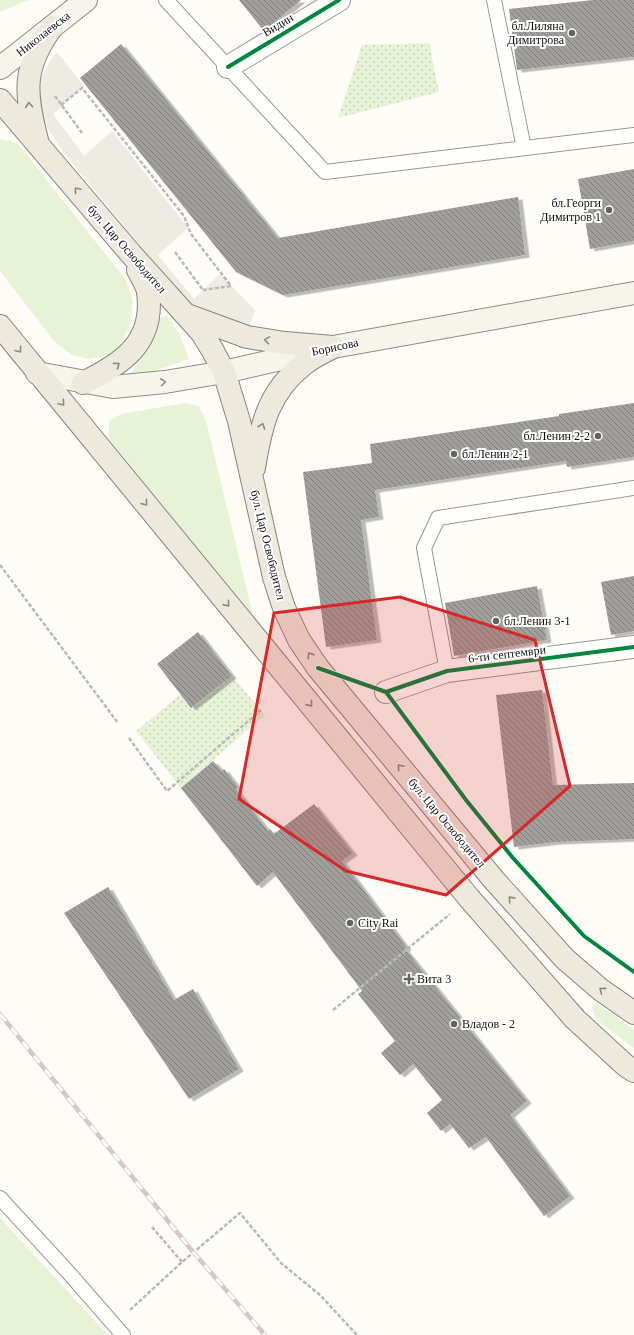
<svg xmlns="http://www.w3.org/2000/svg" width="634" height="1335" font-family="'Times New Roman',serif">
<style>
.grass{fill:#e7f3d7}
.park{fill:url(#park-dots)}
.plaza{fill:#edebe2}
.building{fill:url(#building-back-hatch);filter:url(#shadow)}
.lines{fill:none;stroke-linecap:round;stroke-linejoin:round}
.lane-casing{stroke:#979795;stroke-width:16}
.street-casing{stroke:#979795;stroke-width:24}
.secondary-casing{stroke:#8e8d8b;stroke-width:24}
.primary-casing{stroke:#858482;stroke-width:24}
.path{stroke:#b9b9b8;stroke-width:2.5;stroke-dasharray:4 2;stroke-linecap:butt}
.lane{stroke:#fffffe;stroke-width:14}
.street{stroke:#fffffe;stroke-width:22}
.secondary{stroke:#f6f4eb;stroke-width:22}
.primary{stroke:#ede9dc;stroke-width:22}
.rail-casing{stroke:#d9c6c7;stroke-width:4.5}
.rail{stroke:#fff;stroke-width:3;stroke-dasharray:9;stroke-linecap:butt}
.cycleway-casing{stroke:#fff;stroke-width:6}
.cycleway{stroke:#00873e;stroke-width:4}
.oneway{stroke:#8a8881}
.oneway2{stroke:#8f8e89}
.marked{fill:#d62828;fill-opacity:0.2;stroke:#d62828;stroke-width:3;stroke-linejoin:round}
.poi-dot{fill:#646362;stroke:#fff;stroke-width:1.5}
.labels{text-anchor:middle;stroke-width:4;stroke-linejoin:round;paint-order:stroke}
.street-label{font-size:12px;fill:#111;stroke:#fff}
.poi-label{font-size:12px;fill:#111;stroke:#fff;text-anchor:start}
</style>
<defs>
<pattern id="park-dots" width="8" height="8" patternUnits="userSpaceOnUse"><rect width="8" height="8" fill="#e7f3d7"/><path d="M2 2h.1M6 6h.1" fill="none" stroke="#c5cfb8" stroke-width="1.8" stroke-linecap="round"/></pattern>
<pattern id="building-back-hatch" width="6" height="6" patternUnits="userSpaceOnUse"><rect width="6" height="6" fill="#a19f9c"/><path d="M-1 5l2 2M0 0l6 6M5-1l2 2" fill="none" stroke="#82807e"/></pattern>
<filter id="shadow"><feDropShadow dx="4.5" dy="2.5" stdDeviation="0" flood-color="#0004"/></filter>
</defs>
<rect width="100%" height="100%" fill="#fdfcf7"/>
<path class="grass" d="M0 0H28L0 12Z
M0 139 10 141 19 145 126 280 133 301 130 325 119 347 106 356 89 359 72 355 54 341 0 271Z
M167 315 180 336 189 359 135 378 129 375C144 356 155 343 160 318Z
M185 403 199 406 206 421 254 619 109 439V421L121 414Z
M597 1003 634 1030V1048L597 1020 591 1006Z
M0 1217 11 1230 108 1335H0Z"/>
<path class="park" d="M429 43 439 92 338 118 362 45Z
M232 676 265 715 181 788 136 731 181 694 192 708Z"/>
<path class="plaza" d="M57 52 84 86 53 114 84 156 112 131 188 228 158 255 194 299 220 274 255 310 249 328 239 327 187 303 62 150 47 127 41 102V80L49 62Z"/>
<path class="building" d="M239 0H301L264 31Z
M593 0H634V57L517 70 509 9Z
M121 44 278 238 518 197 525 255 283 295 236 272 80 78Z
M634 169V241L590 249 578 179Z
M634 403V457L567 467 566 461 375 490 379 517 361 520 377 640 326 647 303 472 372 463 370 444 559 416V414Z
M634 576V631L611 635 601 582Z
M537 586 547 640 454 656 445 603Z
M198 632 232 676 191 708 157 664Z
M542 690 553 785 634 783V839L556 842 514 847 496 695Z
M213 761 222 771 224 769 238 787 236 789 268 831 270 829 274 834 314 804 353 853 342 861 407 948 405 949 527 1101 510 1115 570 1196 544 1216 486 1137 469 1148 450 1124 441 1131 427 1113 442 1100 413 1064 400 1075 381 1053 395 1041 358 994 362 991 273 872 257 886 181 788Z
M108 887 174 1000 193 989 239 1069 189 1099 64 913Z"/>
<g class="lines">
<g class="lane-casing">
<path id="lane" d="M166 0 325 172 634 135
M494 0 524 148
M447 671 424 548 438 518 634 488
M0 1198 68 1272 123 1335"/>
</g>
<g class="street-casing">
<path id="street" d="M228 67 339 0
M386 692 447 671 634 647"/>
</g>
<g class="secondary-casing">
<path id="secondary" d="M0 68 86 0
M37 373 113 387 165 382 224 372 333 347 634 293"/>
</g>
<g class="primary-casing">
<path id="primary" d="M0 100 131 254 202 333 213 351 224 372 239 421 274 577 284 608 299 640 318 668 494 880 565 959 601 990 634 1013
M37 140C25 93 22 68 52 27
M187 315 247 337 285 343 333 347
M0 326 469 898 575 1019 625 1065 634 1071
M83 383C122 364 155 343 148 292 147 285 141 276 138 270
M254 468C261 425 268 392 304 364 313 357 324 352 333 347"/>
</g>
<path class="path" d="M55 96 82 133
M61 105 82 88 184 216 191 234 231 286 203 290
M175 252 203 290
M0 565 118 723
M129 738 167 791 261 710
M333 1010 450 914
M152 1227 182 1262
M130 1310 182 1262 240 1213 281 1263 320 1295 357 1335"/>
<use href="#lane" class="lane"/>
<use href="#street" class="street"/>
<use href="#secondary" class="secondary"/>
<use href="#primary" class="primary"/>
<g class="rail-casing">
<path id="rail" d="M0 1014 194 1253 265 1335"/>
</g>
<use href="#rail" class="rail"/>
<g class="cycleway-casing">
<path id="cycleway" d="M228 67 339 0
M318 668 386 692 466 800 513 858 584 936 634 972
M386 692 447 671 634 647"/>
</g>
<use href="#cycleway" class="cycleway"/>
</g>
<defs><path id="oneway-chevron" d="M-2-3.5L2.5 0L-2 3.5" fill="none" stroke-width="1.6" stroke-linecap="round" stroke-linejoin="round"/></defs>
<g class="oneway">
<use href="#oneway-chevron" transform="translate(29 105) rotate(-94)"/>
<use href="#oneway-chevron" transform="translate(77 190) rotate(-130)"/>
<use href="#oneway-chevron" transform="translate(267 340) rotate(-171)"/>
<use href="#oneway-chevron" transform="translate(19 350) rotate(52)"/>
<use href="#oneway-chevron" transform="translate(117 365) rotate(-36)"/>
<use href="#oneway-chevron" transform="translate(62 403) rotate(50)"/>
<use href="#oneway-chevron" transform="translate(262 426) rotate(-71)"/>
<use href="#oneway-chevron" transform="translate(145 503) rotate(51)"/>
<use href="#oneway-chevron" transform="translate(227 604) rotate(51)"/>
<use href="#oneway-chevron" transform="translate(310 655) rotate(-125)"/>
<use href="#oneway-chevron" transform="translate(310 704) rotate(51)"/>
<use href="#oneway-chevron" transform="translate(400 767) rotate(-130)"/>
<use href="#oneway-chevron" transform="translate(511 899) rotate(-132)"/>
<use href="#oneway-chevron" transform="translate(602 990) rotate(-143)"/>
</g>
<use class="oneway2" href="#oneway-chevron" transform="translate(163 382) rotate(-8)"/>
<path class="marked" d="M400 597 535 640 570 786 446 895 346 871 239 799 274 613Z"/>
<g class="poi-dot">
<circle cx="572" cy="33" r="4"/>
<circle cx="609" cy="210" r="4"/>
<circle cx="598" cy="436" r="4"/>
<circle cx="454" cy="454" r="4"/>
<circle cx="496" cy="621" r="4"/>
<circle cx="350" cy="923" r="4"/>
<path d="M407 973h4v4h4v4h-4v4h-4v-4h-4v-4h4z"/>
<circle cx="454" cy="1024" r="4"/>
</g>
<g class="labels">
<g class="street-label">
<text transform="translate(278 25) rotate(-31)" y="4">Видин</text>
<text transform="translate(43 34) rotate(-38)" y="4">Николаевска</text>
<text transform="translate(127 249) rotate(49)" y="4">бул. Цар Освободител</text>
<text transform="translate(335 347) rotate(-12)" y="4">Борисова</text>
<text transform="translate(268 545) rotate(76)" y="4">бул. Цар Освободител</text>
<text transform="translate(507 654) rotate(-7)" y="4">6-ти септември</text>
<text transform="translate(447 823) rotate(50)" y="4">бул. Цар Освободител</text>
</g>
<g class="poi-label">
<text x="564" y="30" text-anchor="end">бл.Лиляна<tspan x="564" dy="14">Димитрова</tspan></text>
<text x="601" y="207" text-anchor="end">бл.Георги<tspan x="601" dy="14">Димитров 1</tspan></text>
<text x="590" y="440" text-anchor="end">бл.Ленин 2-2</text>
<text x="462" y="458">бл.Ленин 2-1</text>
<text x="504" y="625">бл.Ленин 3-1</text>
<text x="358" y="927">City Rai</text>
<text x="417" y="983">Вита 3</text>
<text x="462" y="1028">Владов - 2</text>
</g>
</g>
</svg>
